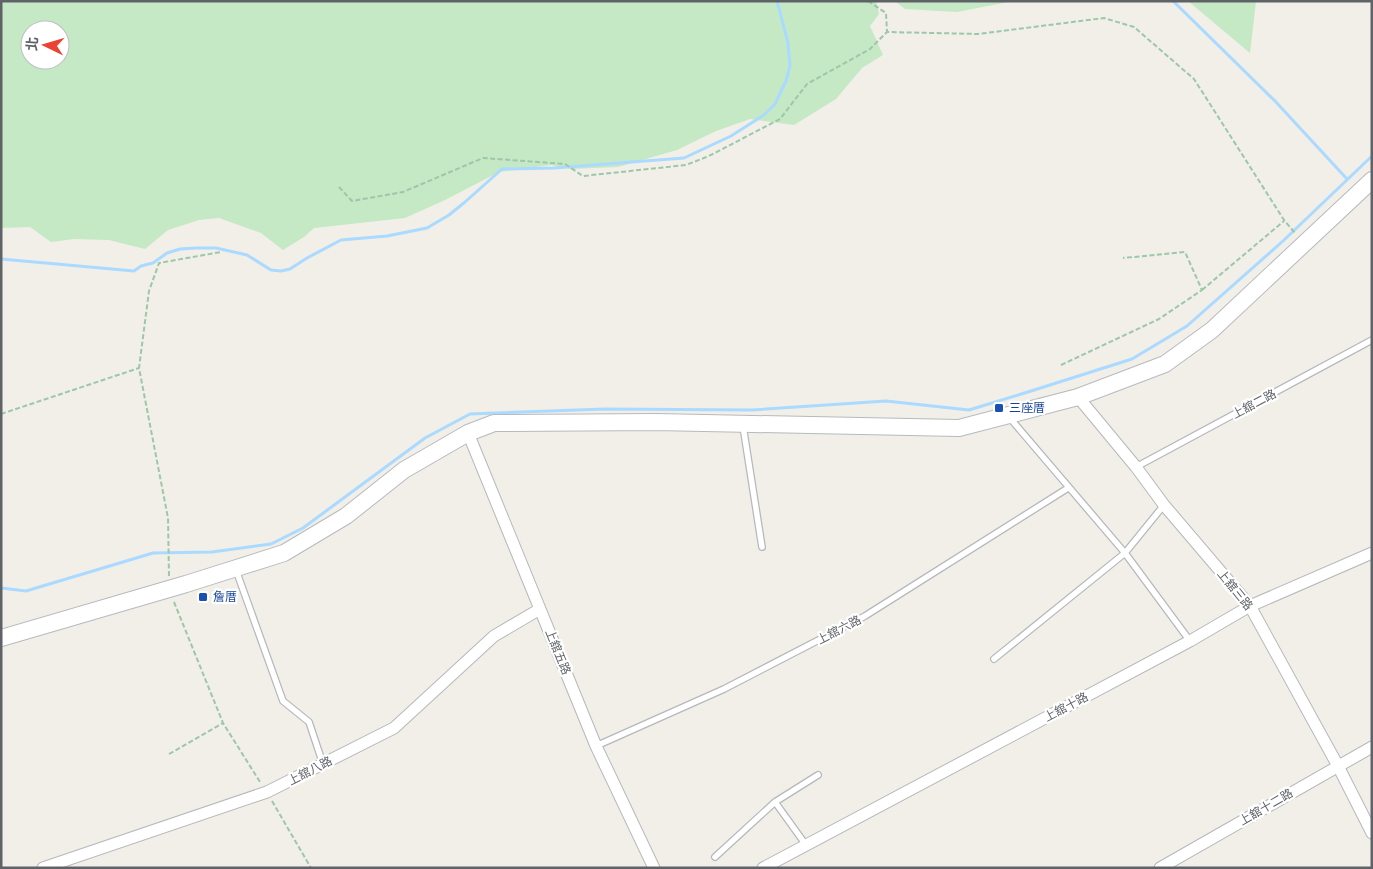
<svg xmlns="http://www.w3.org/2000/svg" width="1373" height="869" font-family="'Source Sans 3','Noto Sans TC',sans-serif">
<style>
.green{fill:#c5e8c5;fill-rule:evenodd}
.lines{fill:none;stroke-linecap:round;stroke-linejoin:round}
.stream{stroke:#aadaff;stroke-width:3}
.lane-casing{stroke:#b5b8bc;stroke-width:8}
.street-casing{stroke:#b5b8bc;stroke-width:13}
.secondary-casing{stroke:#b6babf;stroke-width:18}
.path{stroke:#9cc7a9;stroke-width:2;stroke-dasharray:5 2.5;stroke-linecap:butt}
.lane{stroke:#fff;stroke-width:5.5}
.street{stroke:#fff;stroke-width:11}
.secondary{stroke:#fff;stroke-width:16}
.transit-dot{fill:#1a4fb4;stroke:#fff;stroke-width:2}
.labels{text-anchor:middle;stroke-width:4.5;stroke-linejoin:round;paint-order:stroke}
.street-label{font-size:12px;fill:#5f6368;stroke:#fff}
.transit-label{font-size:12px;fill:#164399;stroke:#fff;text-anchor:start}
</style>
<rect width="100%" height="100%" fill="#f1efe8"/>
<path class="green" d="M1 1H876L879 14 870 26 883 55 862 68 836 99 794 125 750 119 716 131 677 150 618 167 571 169 551 165 499 172 445 200 405 218 314 228 304 237 283 250 261 233 219 218 199 220 168 230 145 249 109 240 74 239 51 242 30 227 1 228ZM30 30H60V60H30Z
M895 1H1014L957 12 905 9Z
M1188 1H1256L1250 53Z"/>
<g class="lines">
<path class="stream" d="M1173 1 1275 101 1347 179
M1 259 134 271 141 266 153 263 167 253 180 249 196 248H216L247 255 271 270 281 271 290 269 307 258 341 240 387 236 427 228 449 215 465 202 502 169 554 168 684 158 731 136 764 115 775 104 786 81 790 66 788 43 777 1
M1 588 26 591 153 553 212 552 271 544 303 528 425 438 470 414 605 409 752 410 886 401 969 410 1031 391 1132 359 1187 326 1283 241 1372 156"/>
<g class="lane-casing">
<path id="lane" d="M1009 417 1125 553 1190 641
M743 426 762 547
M1136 467 1372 340
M236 570 283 701 309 722 323 764
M994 659 1125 553 1164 505
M596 746 724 689 865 616 1068 488
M775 802 806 845
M715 857 775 802 818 775"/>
</g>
<g class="street-casing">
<path id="street" d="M1078 397 1136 467 1164 505 1250 606 1338 766 1372 833
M468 433 596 746 654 868
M43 868 267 792 394 728 494 636 540 609
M763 868 1190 641 1250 606 1372 553
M1160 868 1372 747"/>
</g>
<g class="secondary-casing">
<path id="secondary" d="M1 638 186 584 284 553 346 516 404 470 468 433 494 423 656 422 959 428 1078 397 1165 364 1212 330 1372 180"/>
</g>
<path class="path" d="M868 1 886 13 887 32
M339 187 352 201 403 192 483 158 565 164 583 176 686 165 709 156 780 119 807 84 870 49 887 32 978 34 1104 18 1134 27 1194 79 1284 220 1295 233
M1202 290 1284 221
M1061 365 1159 319 1202 290 1185 252 1123 258
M1 414 139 368
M169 576 168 518 139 368 149 291 159 263 221 252
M174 602 223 723 260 782
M169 754 223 723
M272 801 311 868"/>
<use href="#lane" class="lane"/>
<use href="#street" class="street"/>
<use href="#secondary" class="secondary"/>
</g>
<g class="transit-dot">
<rect x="994" y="403" width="10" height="10" rx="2.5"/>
<rect x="198" y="592" width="10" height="10" rx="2.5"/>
</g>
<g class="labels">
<g class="street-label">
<text transform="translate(1254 404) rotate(-28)" y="4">上舘二路</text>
<text transform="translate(1235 590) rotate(51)" y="4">上舘三路</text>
<text transform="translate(839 630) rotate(-27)" y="4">上舘六路</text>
<text transform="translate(558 652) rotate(68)" y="4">上舘五路</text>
<text transform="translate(1066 707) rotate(-28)" y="4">上舘十路</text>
<text transform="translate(310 771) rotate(-27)" y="4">上舘八路</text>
<text transform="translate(1266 807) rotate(-30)" y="4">上舘十二路</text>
</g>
<g class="transit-label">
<text x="1009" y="412">三座厝</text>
<text x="213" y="601">詹厝</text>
</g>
</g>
<rect width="1373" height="869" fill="none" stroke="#5f6368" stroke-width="5"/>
<g transform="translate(45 45) rotate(275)"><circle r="24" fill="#ffffff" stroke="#bfc1c3"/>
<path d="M0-4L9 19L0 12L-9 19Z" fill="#ea4335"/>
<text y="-8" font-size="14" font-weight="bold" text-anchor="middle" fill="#5f6368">北</text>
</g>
</svg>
